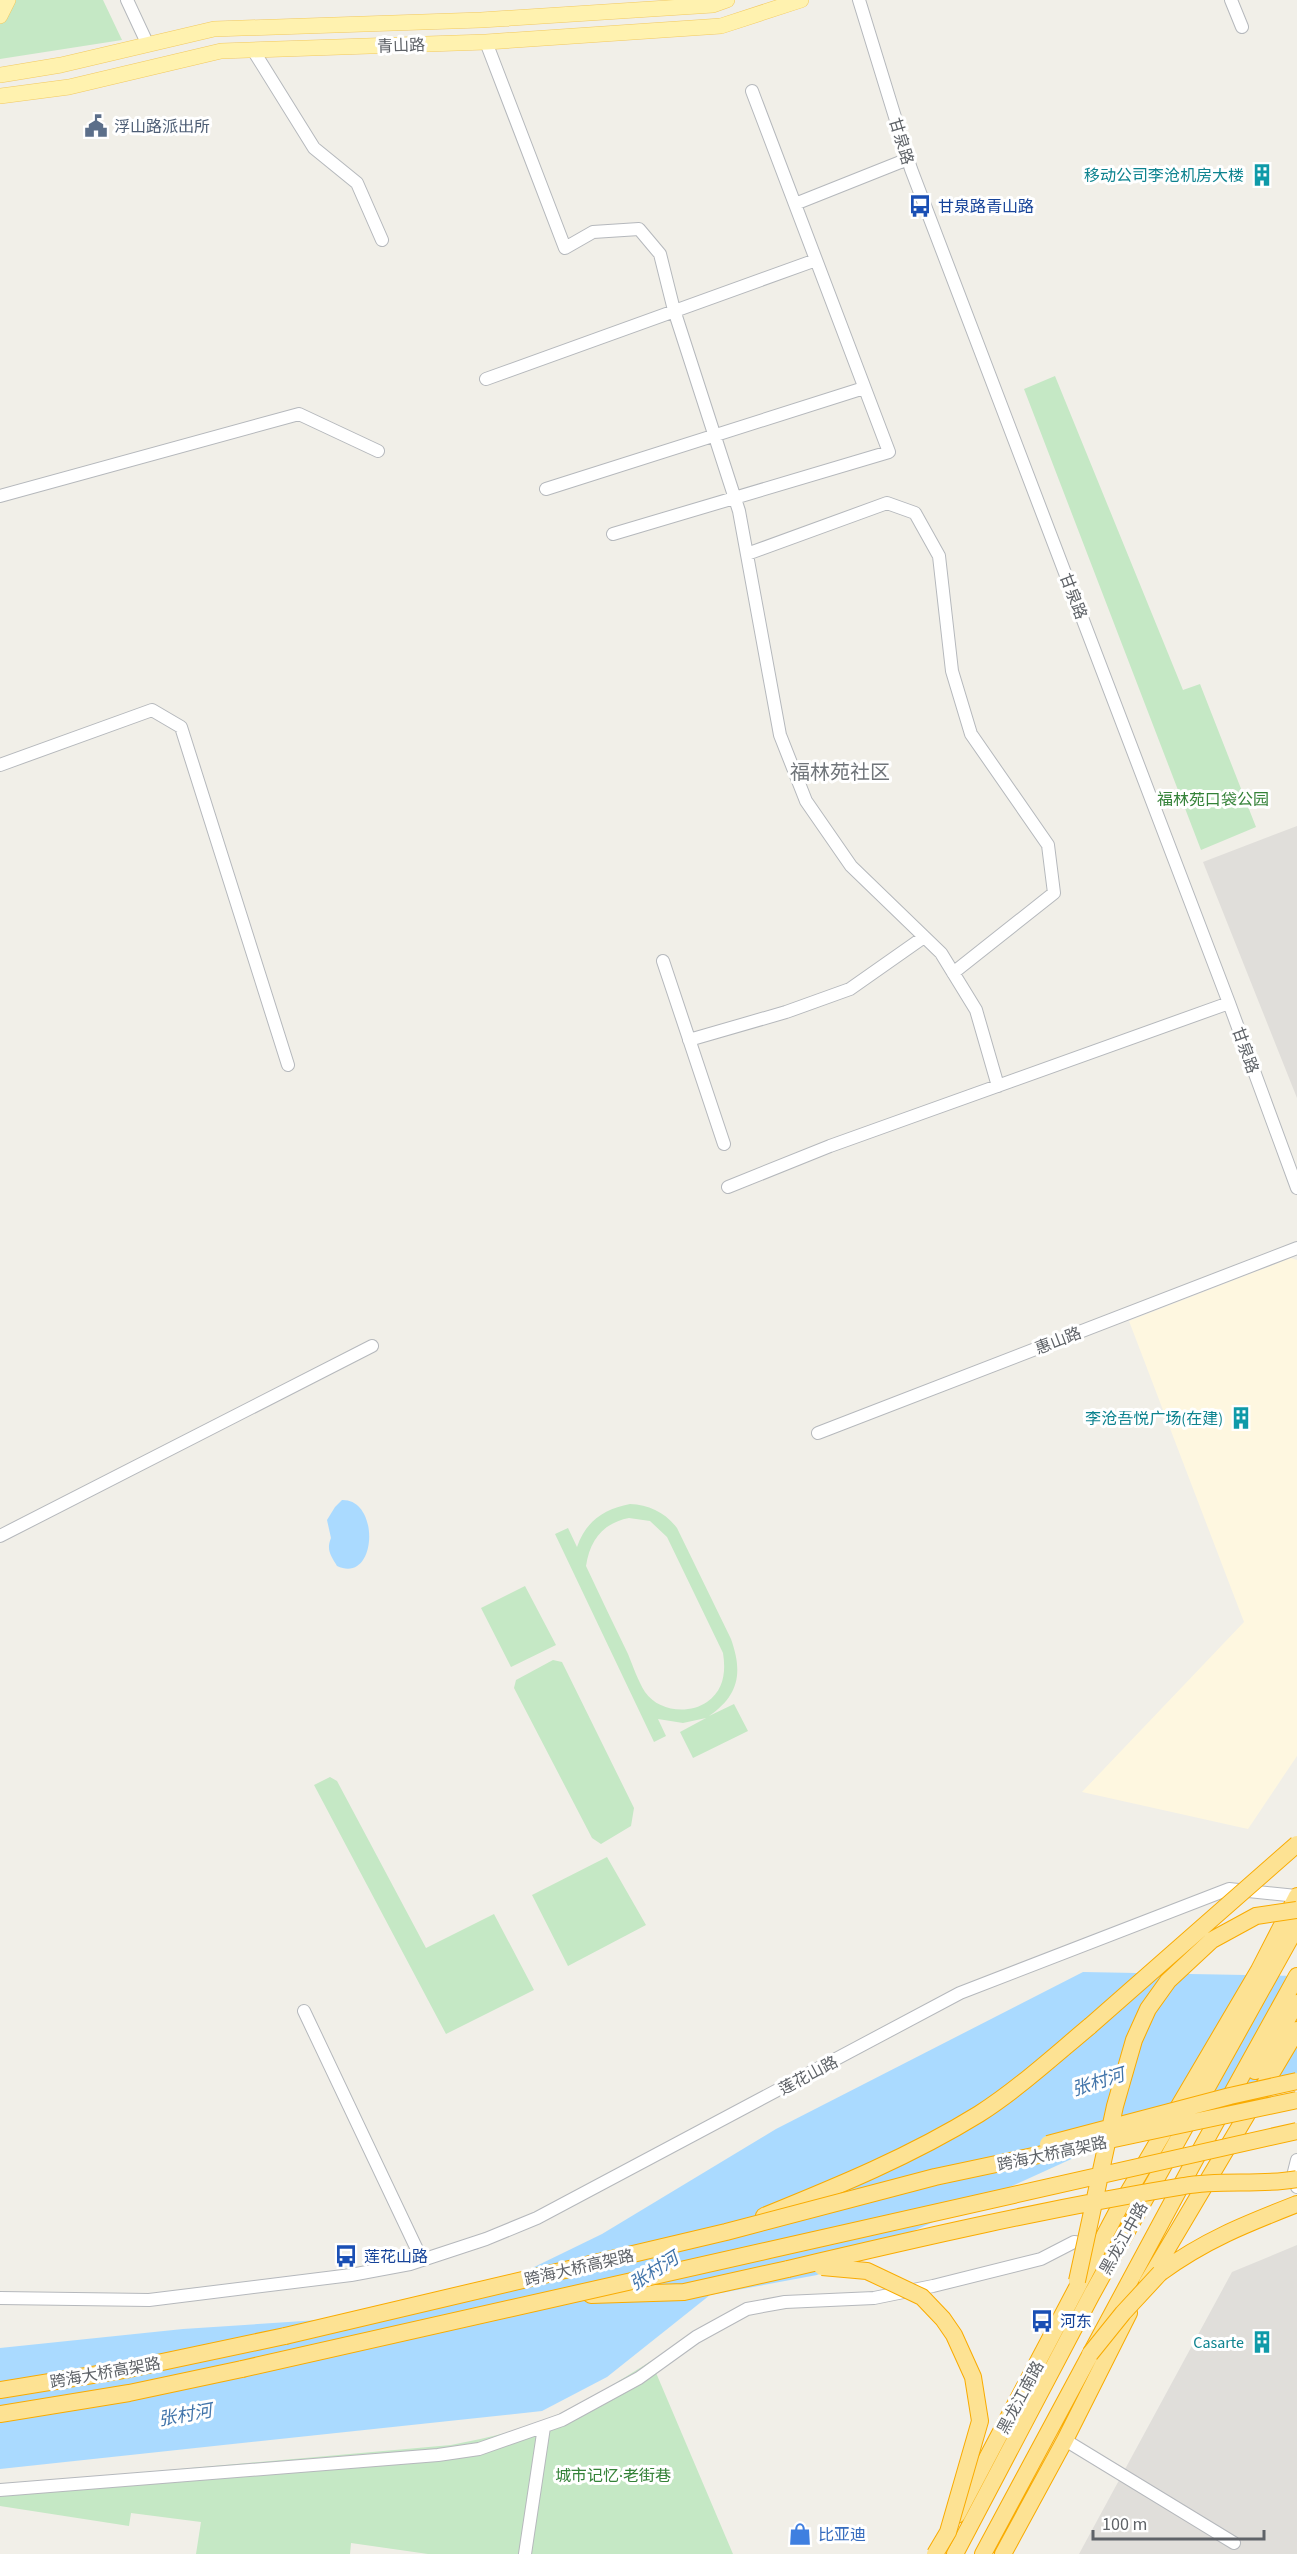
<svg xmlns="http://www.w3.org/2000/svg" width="1297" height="2554" font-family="'Source Sans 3','Noto Sans SC',sans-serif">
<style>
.commercial{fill:#fef7e0}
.industrial{fill:#e0deda}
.green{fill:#c5e8c5;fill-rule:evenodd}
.water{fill:#aadaff}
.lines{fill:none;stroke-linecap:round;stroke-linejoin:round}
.minor-casing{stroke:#b5b8bc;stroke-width:14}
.major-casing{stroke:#f2c960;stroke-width:16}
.highway-casing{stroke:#f9ab00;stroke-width:18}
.minor{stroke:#fff;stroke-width:12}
.major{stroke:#fff2af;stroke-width:15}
.highway{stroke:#fde293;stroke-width:16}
.highway-bridge-casing{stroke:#f9ab00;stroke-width:18;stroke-linecap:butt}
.highway-bridge{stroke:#fde293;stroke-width:16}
.labels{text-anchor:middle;stroke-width:6;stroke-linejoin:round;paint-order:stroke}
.street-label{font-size:16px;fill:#5f6368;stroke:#fff}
.service-label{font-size:16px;fill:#4e5e75;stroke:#fff;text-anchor:start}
.culture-label{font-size:16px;fill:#0d838f;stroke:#fff;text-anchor:end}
.transit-label{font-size:16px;fill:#164399;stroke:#fff;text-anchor:start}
.park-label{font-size:16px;fill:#348238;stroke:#fff}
.shop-label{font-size:16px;fill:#366cbe;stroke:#fff;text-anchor:start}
.water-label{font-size:18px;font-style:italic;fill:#4174aa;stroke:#fff}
.quarter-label{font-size:20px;fill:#70757a;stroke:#fff}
</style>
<rect width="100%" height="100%" fill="#f1efe8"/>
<path class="commercial" d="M1291 1258 1297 1260V1756L1248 1829 1082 1792 1244 1622 1129 1321Z"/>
<path class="industrial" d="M1297 826V1098L1203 862Z
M1297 2245V2554H1079L1232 2272Z"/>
<path class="green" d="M8 0H103L122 40 0 59V15Z
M1055 376 1183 690 1200 684 1256 827 1201 850 1024 389Z
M630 1504C649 1505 665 1512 677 1528L731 1639C743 1673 739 1695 709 1716L734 1704 748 1731 693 1758 680 1732 706 1718 683 1723 658 1719 666 1736 654 1742 555 1534 568 1528 577 1547C586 1521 604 1509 630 1504ZM629 1518 650 1521 667 1537 723 1653C726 1672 724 1690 707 1702 688 1715 658 1711 645 1692 638 1681 633 1666 628 1654 614 1625 600 1596 586 1566 590 1540 603 1523 629 1518Z
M525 1586 556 1645 511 1667 481 1608Z
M553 1660 562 1662 634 1808 631 1826 601 1844 592 1838 514 1688 516 1680Z
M330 1777 337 1781 426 1948 494 1914 534 1990 446 2034 314 1785Z
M607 1857 646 1925 568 1966 532 1895Z
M651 2361 733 2554H428L351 2543 350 2554H196L201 2522 131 2513 129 2526 0 2506V2485L451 2445C482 2439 516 2432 545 2420 583 2405 617 2382 651 2361Z"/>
<path class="water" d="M342 1500C381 1499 377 1585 337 1566 331 1556 326 1550 331 1538L327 1520 335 1507Z
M1083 1972 1297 1976V2076L1148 2124 817 2275 710 2295 607 2377 542 2411 0 2469V2348L183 2329 410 2314 462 2302 602 2234 776 2129Z"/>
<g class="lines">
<g class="minor-casing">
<path id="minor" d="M127 0 148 45
M859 0 911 169 1229 1003 1297 1188
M1231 0 1242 27
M486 42 565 248 593 232 639 229 660 254 674 310 739 511 780 735 806 801 851 866 941 953 976 1010 998 1086
M253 50 314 148 357 183 382 240
M795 204 908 159
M486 379 816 260
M546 489 864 388
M0 496 299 414 378 451
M613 534 889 452 752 91
M747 554 887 503 915 513 939 556 952 671 971 734 1048 845 1054 893 953 973
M0 765 152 710 181 727 288 1065
M663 961 724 1144
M689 1040 786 1012 850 989 924 937
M728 1187 830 1146 1229 1003
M818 1433 1297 1248
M0 1536 372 1346
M304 2011 422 2260
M1297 2160 1293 2176 1297 2187
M0 2298 149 2300 351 2275 410 2264 486 2239 537 2218 960 1993 1229 1889 1297 1896
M1065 2440 1234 2543
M0 2490 438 2455 479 2449 562 2420 639 2378 696 2337 747 2309 785 2302 874 2298 933 2286 1041 2259 1074 2242 1092 2244
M525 2554 544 2427"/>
</g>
<g class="major-casing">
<path id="major" d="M0 16 8 0
M0 75 61 65 214 29 481 20 713 5 727 0
M0 96 69 87 221 51 486 42 721 26 801 0"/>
</g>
<g class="highway-casing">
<path id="highway" d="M1255 2071 1297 2003
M764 2216C838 2186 911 2156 979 2114 1018 2089 1054 2056 1090 2026
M1160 2273C1205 2240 1246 2224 1297 2204
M1147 2283 1297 2030
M591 2295 684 2292 788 2269
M0 2390 129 2369 285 2336
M0 2414 129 2393 242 2369
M957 2515 1119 2208 1259 1970 1297 1896
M955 2554 1092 2294 1297 1926
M983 2554 1191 2167 1297 1976
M1003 2554 1065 2440 1129 2313"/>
</g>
<use href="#minor" class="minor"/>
<use href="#major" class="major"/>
<use href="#highway" class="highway"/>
<g class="highway-bridge-casing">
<path id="highway-bridge" d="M1090 2026 1297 1844
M1048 2144 1230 2096 1297 2081
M822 2267 867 2271 922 2297 943 2319 954 2335 973 2377 980 2421 948 2532 935 2554
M788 2269C919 2238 1050 2208 1184 2186 1221 2179 1260 2186 1297 2179
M1077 2281 1115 2106 1134 2040 1148 2009 1168 1981 1212 1940 1256 1916 1297 1910
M285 2336 726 2232 935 2177 1297 2100
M1090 2354 1123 2313 1160 2273
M242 2369C594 2292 945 2208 1297 2131"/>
</g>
<use href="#highway-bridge" class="highway-bridge"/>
</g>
<defs>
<g id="civic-bare" transform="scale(1.8)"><path d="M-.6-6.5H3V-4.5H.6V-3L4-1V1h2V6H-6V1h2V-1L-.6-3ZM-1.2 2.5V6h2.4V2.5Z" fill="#5c6f8a" stroke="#fff" stroke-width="2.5" paint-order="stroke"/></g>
<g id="building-bare" transform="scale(1.8)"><path d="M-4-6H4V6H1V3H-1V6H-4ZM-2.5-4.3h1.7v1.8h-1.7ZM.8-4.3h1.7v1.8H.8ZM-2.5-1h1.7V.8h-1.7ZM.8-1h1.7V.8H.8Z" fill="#0f9aa8" stroke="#fff" stroke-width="2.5" paint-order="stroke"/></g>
<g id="bus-bare" transform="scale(1.8)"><path d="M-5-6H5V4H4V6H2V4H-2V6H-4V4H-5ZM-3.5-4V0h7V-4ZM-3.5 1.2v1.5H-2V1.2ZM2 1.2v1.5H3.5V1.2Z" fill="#1a4fb4" stroke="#fff" stroke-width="2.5" paint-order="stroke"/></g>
<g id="shop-bare" transform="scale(1.8)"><path d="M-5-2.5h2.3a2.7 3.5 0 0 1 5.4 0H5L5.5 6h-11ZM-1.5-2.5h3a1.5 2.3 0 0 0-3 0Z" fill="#3f7fe0" stroke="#fff" stroke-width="2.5" paint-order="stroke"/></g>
</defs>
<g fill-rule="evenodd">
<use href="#civic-bare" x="96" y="126"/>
<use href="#building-bare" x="1262" y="175"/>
<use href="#bus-bare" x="920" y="206"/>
<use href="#building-bare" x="1241" y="1418"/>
<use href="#bus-bare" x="346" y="2256"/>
<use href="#bus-bare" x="1042" y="2321"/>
<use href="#building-bare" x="1262" y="2342"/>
<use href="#shop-bare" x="800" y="2534"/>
</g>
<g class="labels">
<g class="street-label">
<text transform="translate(401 45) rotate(-2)" y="6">青山路</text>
<text transform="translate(902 141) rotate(73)" y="6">甘泉路</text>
<text transform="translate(1074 596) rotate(69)" y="6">甘泉路</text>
<text transform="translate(1246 1050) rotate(70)" y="6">甘泉路</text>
<text transform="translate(1058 1340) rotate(-21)" y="6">惠山路</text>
<text transform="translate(808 2075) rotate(-28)" y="6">莲花山路</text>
<text transform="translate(1052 2153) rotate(-12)" y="6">跨海大桥高架路</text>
<text transform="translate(1123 2238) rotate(-61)" y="6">黑龙江中路</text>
<text transform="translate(579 2267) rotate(-13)" y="6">跨海大桥高架路</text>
<text transform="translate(105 2372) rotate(-10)" y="6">跨海大桥高架路</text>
<text transform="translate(1020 2397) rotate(-62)" y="6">黑龙江南路</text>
</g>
<g class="service-label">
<text x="114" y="132">浮山路派出所</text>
</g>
<g class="culture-label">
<text x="1244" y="181">移动公司李沧机房大楼</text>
<text x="1223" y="1424">李沧吾悦广场(在建)</text>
<text x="1244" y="2348">Casarte</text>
</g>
<g class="transit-label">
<text x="938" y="212">甘泉路青山路</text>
<text x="364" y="2262">莲花山路</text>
<text x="1060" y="2327">河东</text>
</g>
<g class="park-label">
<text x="1213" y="805">福林苑口袋公园</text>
<text x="613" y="2481">城市记忆·老街巷</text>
</g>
<g class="shop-label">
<text x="818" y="2540">比亚迪</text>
</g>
<g class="water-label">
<text transform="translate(1098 2082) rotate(-17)" y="6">张村河</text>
<text transform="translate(654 2271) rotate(-33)" y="6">张村河</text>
<text transform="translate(185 2415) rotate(-10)" y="6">张村河</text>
</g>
<g class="quarter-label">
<text x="840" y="779">福林苑社区</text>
</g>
</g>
<path d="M1093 2530v9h171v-9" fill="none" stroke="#5f6368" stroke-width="3"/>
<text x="1102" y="2530" font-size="18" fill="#5f6368" stroke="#ffffff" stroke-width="4.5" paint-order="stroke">100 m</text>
</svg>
